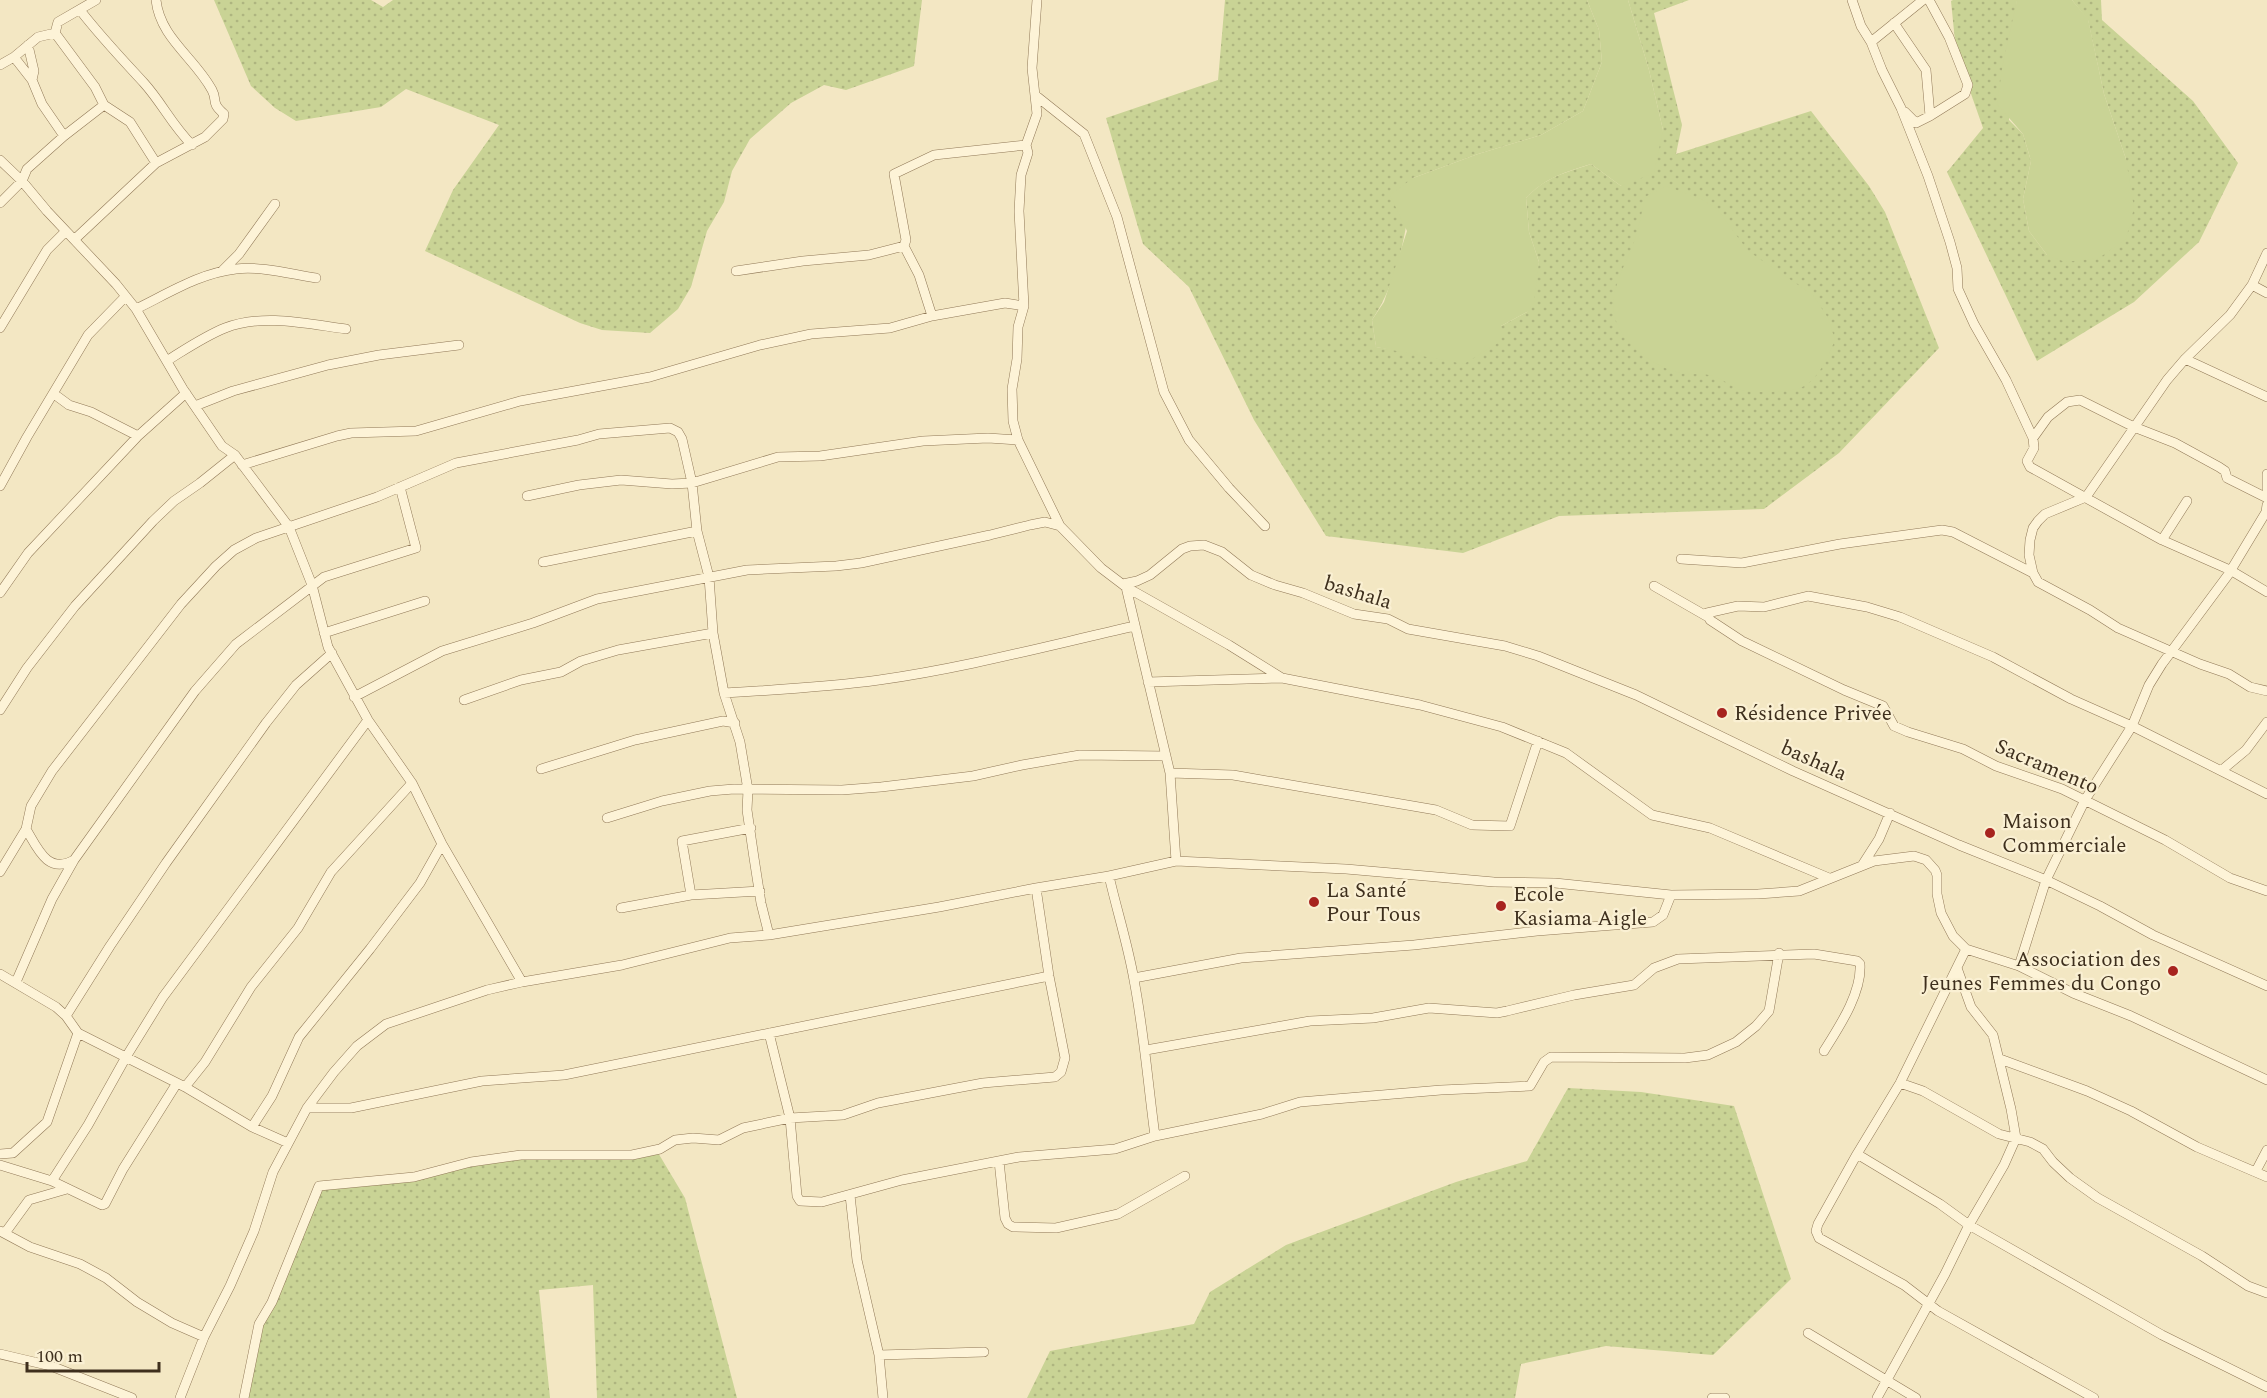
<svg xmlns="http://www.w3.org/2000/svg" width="2267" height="1398" font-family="Spectral,serif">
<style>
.grass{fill:url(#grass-dots)}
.garden{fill:#c9d395}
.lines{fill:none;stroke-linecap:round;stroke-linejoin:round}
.street-casing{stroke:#907857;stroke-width:10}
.street{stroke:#fdf3d7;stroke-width:9}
.poi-dot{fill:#a7241f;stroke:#faf0d3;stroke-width:2}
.labels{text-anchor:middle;stroke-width:4.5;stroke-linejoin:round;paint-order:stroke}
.street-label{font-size:21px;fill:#3e2f1d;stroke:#faf0d3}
.poi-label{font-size:21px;fill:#3e2f1d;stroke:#faf0d3;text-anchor:start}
</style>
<defs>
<pattern id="grass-dots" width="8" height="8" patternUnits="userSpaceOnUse" patternTransform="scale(1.5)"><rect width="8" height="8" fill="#c9d395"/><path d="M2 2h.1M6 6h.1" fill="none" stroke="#aeb580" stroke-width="1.8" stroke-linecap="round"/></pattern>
</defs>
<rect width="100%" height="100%" fill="#f3e7c3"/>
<path class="grass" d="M214 0H371L383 7 393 0H922L914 66 846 90 824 85 791 103 750 139 732 171 724 202 707 231 691 287 678 309 650 333 602 330 580 323 425 251 453 190 499 125 406 89 381 107 296 121 275 108 251 86Z
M1225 0H1587L1599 30 1602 62 1583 111 1541 135 1478 154 1413 178C1407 227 1400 278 1372 320L1376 347 1422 354 1501 326 1527 312 1539 262 1529 232 1526 198C1546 177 1564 173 1591 164L1621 186 1663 130 1649 70 1628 0H1689L1654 13 1682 125 1676 154 1811 111 1869 186 1885 212 1939 348 1839 453 1764 509 1559 516 1463 553 1326 536 1254 420 1189 287 1143 244 1106 118 1218 80Z
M1953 0H2017L2009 120 2023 134 2031 161 2023 199 2029 231 2047 255 2126 159 2104 94 2088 20 2072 0H2101L2102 20 2193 101 2238 163 2199 242 2134 302 2037 361 1947 172 1983 128 1956 51 1951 1Z
M1568 1088 1641 1092 1734 1106 1791 1279 1713 1355 1606 1346 1521 1364 1515 1398H1027L1050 1351 1194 1324 1210 1292 1286 1245 1456 1182 1527 1161Z
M654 1146 685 1198 737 1398H597L593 1285 539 1290 550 1398H246C253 1325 291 1254 319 1187L424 1173 535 1152 639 1153Z"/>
<path class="garden" d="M1587 0H1628L1649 70 1663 130 1654 173 1621 186 1591 164C1565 172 1545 178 1526 198L1529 232 1539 262 1534 302 1527 312 1501 326V341L1464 364 1376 347 1372 320 1384 302 1407 231 1390 195 1413 178 1478 154 1541 135 1583 111 1602 62 1599 30Z
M2017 0H2072L2088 19 2104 94 2126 159 2134 208 2126 239 2099 258 2065 262 2047 255 2029 231 2023 199 2031 161 2023 134 1997 104 2003 63Z
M1666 186 1701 199 1717 209 1748 251 1813 295 1828 318 1835 340C1827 358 1818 383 1797 389 1785 392 1749 394 1738 389 1728 384 1720 377 1709 375 1701 373 1693 375 1686 374 1660 371 1624 346 1616 321 1607 292 1625 267 1634 242 1639 227 1642 212 1645 197Z"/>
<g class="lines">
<g class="street-casing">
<path id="street" d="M1037 0 1032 68 1037 114 1026 145 1028 153 1021 175 1019 211 1024 306 1018 327 1017 359 1012 389 1013 421 1018 440 1060 526 1101 568 1126 587 1229 645 1282 678 1420 705 1502 727 1566 753 1652 815 1710 828 1829 878
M1852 0 1861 26 1871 42 1882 70 1901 108 1928 176 1950 242 1957 268 1958 289 1974 324 2006 380 2033 438 2048 417 2067 402 2080 400 2134 427 2175 443 2219 467 2225 471 2227 478 2267 498
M1929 0 1949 37 1968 85 1965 94 1930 116
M80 10C100 36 122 59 144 83 162 103 172 125 192 145
M1894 23 1926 70 1930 116 1916 123 1905 112
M55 33 95 87 104 105 130 122 156 163
M1871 42 1923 0
M28 45 34 71 32 80 42 104 64 136
M14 57 32 80
M0 65 14 57 38 37 55 33 58 22 96 0
M1035 95 1084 134 1117 217 1164 392 1189 440 1229 488 1265 526
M0 160 22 181 47 211 116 284 136 309 183 389 222 446 235 455 289 527 312 585 328 647 368 720 412 783 442 844 522 982
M0 203 22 181 27 169 64 136 104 105
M75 239 156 163 205 137 223 119 224 114C210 102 218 101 212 90 195 58 160 38 156 0
M904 246 906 240 894 174 934 155 1026 145
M223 270 239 254 275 204
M736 271 803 261 869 255 904 246 919 275 932 316
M2252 285 2267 293
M136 309C169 293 200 273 236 269 262 266 290 274 316 278
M0 328 47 250 66 231
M2185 359 2267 397
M168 360C186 349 205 336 225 328 263 313 308 324 346 329
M54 394 69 405 91 412 138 436
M195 406 233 391 328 365 379 355 459 345
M2033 438 2034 448 2027 461 2030 467 2162 540 2230 570 2267 592
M242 465 337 436 351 433 416 431 520 401 650 377 760 345 811 334 890 328 932 316 1005 303 1024 306
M2267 474V489
M0 486 27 437 88 335 125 297
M527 496 579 485 621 480 672 484 692 483 778 457 820 456 923 441 988 438 1018 440
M2162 540 2187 501
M1681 559 1742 563 1840 544 1942 530 1953 532 2033 573 2038 582 2090 610 2118 628 2200 664 2229 674 2250 687 2267 691
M543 562 697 531
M2033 573 2029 555 2030 540 2033 528 2038 521 2045 514 2086 497 2167 380 2185 359 2230 315 2252 285 2267 253
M1123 584 1137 581 1150 575 1182 549 1190 546 1204 545 1222 552 1251 575 1275 585 1303 593 1354 614 1388 619 1408 629 1505 646 1538 656 1636 695 1793 771 1959 845 2046 880 2100 906 2153 935 2267 986
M1654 586 1708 617
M1126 587 1170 773 1176 861
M0 593 28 553 138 436 186 393
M324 633 425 601
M1148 682 1282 678
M724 693C776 690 828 687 879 680 965 668 1050 645 1135 626
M354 697 442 651 533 623 597 599 747 570 836 566 861 563 990 535 1030 525 1045 522 1060 526
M464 700 521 680 561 672 581 661 618 650 713 633
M0 710 27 668 75 606 153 521 174 501 200 483 235 455
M541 769 635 740 723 721 735 723
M2222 770 2246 750 2267 722
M1170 773 1233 775 1436 810 1472 825 1510 826 1538 741
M2267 794 2132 726 2071 699 1993 657 1900 617 1867 607 1808 596 1764 607 1738 606 1707 613 1710 620 1742 641 1844 690 1883 706 1894 726 1908 732 1963 749 1996 766 2062 789 2165 840 2230 878 2267 891
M607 818 662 801 710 791 734 789 842 790 881 787 973 776 1022 765 1080 755 1166 756
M751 828 682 841 691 895 760 891
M26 829C37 847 47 875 74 860
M1863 864 1879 839 1890 813
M0 872 26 829 31 806 52 771 181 604 216 566 234 550 256 538 377 497 456 463 578 440 599 434 670 428 678 432 682 439 692 483 697 531 709 577 713 633 724 693 740 742 748 790 747 810 754 858 761 903 769 935
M1109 876C1117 911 1128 945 1134 980 1144 1032 1148 1084 1155 1136
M621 908 691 895
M2019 966 2046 880 2085 800 2132 726 2149 685 2162 664 2228 575 2266 512 2267 505
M0 974 56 1007 66 1016 78 1033 185 1087 252 1127 272 1096 299 1037 370 949 420 883 442 844
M1134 978 1241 958 1414 945 1537 931 1653 922 1663 915 1671 895
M16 982 52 899 74 860 195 691 236 644 324 577 416 548 400 487
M66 1016 110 946 166 863 266 723 296 685 332 653
M769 1033 790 1118 797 1196 800 1201 822 1202 902 1180 1019 1157 1115 1149 1155 1136 1262 1114 1300 1102 1441 1090 1530 1086 1544 1062 1551 1057 1685 1058 1708 1055 1736 1042 1756 1026 1769 1011 1779 953
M1146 1050 1310 1021 1373 1018 1429 1008 1497 1013 1507 1011 1574 995 1634 985 1654 968 1678 959 1814 954 1857 961 1860 964C1862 993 1839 1027 1824 1051
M2000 1059 2087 1091 2131 1111 2197 1147 2267 1177
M2267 1080 2131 1016 2073 993 2019 966 1966 949 1900 1083 1857 1154 1940 1204 1969 1225 2162 1335 2267 1387
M1900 1083 1923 1091 1999 1134 2030 1142 2043 1149 2053 1162 2070 1178 2098 1198 2202 1256 2248 1286 2267 1293
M185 1087 205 1062 251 987 298 928 331 872 412 783
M307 1108H351L482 1081 564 1075 1049 976
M252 1127 288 1143
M0 1154 13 1153 47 1122 78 1033
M1857 1154 1818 1224 1816 1231 1819 1238 1904 1285 1938 1311 2094 1398
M999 1161 1005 1218 1008 1224 1013 1227 1056 1228 1118 1214 1185 1176
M0 1165 52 1181 102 1205 105 1204 123 1169 177 1083
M2256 1171 2267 1150
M52 1181 88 1125 126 1057 163 997 368 720
M850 1195 857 1260 879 1355 883 1398
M0 1231 30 1247 80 1264 106 1278 137 1302 172 1323 204 1337
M5 1233 29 1200 67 1189
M1808 1333 1916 1398
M0 1354 51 1366 132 1398
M879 1355 984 1352
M180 1398 204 1337 230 1286 254 1231 273 1172 307 1108 334 1072 357 1046 386 1024 487 990 522 982 622 965 730 938 769 935 939 907 1036 888 1109 876 1176 861 1346 869 1494 882 1555 883 1671 895 1758 894 1799 891 1874 861 1914 856 1926 860 1935 870 1937 875V894L1941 913 1953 936 1966 949
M244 1398 259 1324 272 1302 319 1186 414 1177 471 1162 521 1155H632L660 1149 675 1140 693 1138 719 1140 743 1128 790 1118 843 1115 878 1103 983 1083 1055 1077 1061 1072 1065 1058 1049 976 1036 888
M1712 1398H1725
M1877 1398 1945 1274 1969 1225 2004 1165 2016 1138 2011 1109 1993 1035 1971 1007 1957 968"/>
</g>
<use href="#street" class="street"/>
</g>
<g class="poi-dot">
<circle cx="1722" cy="713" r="6"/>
<circle cx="1990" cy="833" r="6"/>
<circle cx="1314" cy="902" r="6"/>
<circle cx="1501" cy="906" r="6"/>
<circle cx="2173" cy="971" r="6"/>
</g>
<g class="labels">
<g class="street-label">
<text transform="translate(1358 592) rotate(17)" y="7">bashala</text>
<text transform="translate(1814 760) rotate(24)" y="7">bashala</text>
<text transform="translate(2047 766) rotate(23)" y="7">Sacramento</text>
</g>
<g class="poi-label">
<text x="1734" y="720">Résidence Privée</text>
<text x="2002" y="828">Maison<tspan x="2002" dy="24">Commerciale</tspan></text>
<text x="1326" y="897">La Santé<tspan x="1326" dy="24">Pour Tous</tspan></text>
<text x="1513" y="901">Ecole<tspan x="1513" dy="24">Kasiama Aigle</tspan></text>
<text x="2161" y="966" text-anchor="end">Association des<tspan x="2161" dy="24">Jeunes Femmes du Congo</tspan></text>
</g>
</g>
<path d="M27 1362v9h132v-9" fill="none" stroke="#3e2f1d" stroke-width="3"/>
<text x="36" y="1362" font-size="18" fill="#3e2f1d" stroke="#faf0d3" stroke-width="4.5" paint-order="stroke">100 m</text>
</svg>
